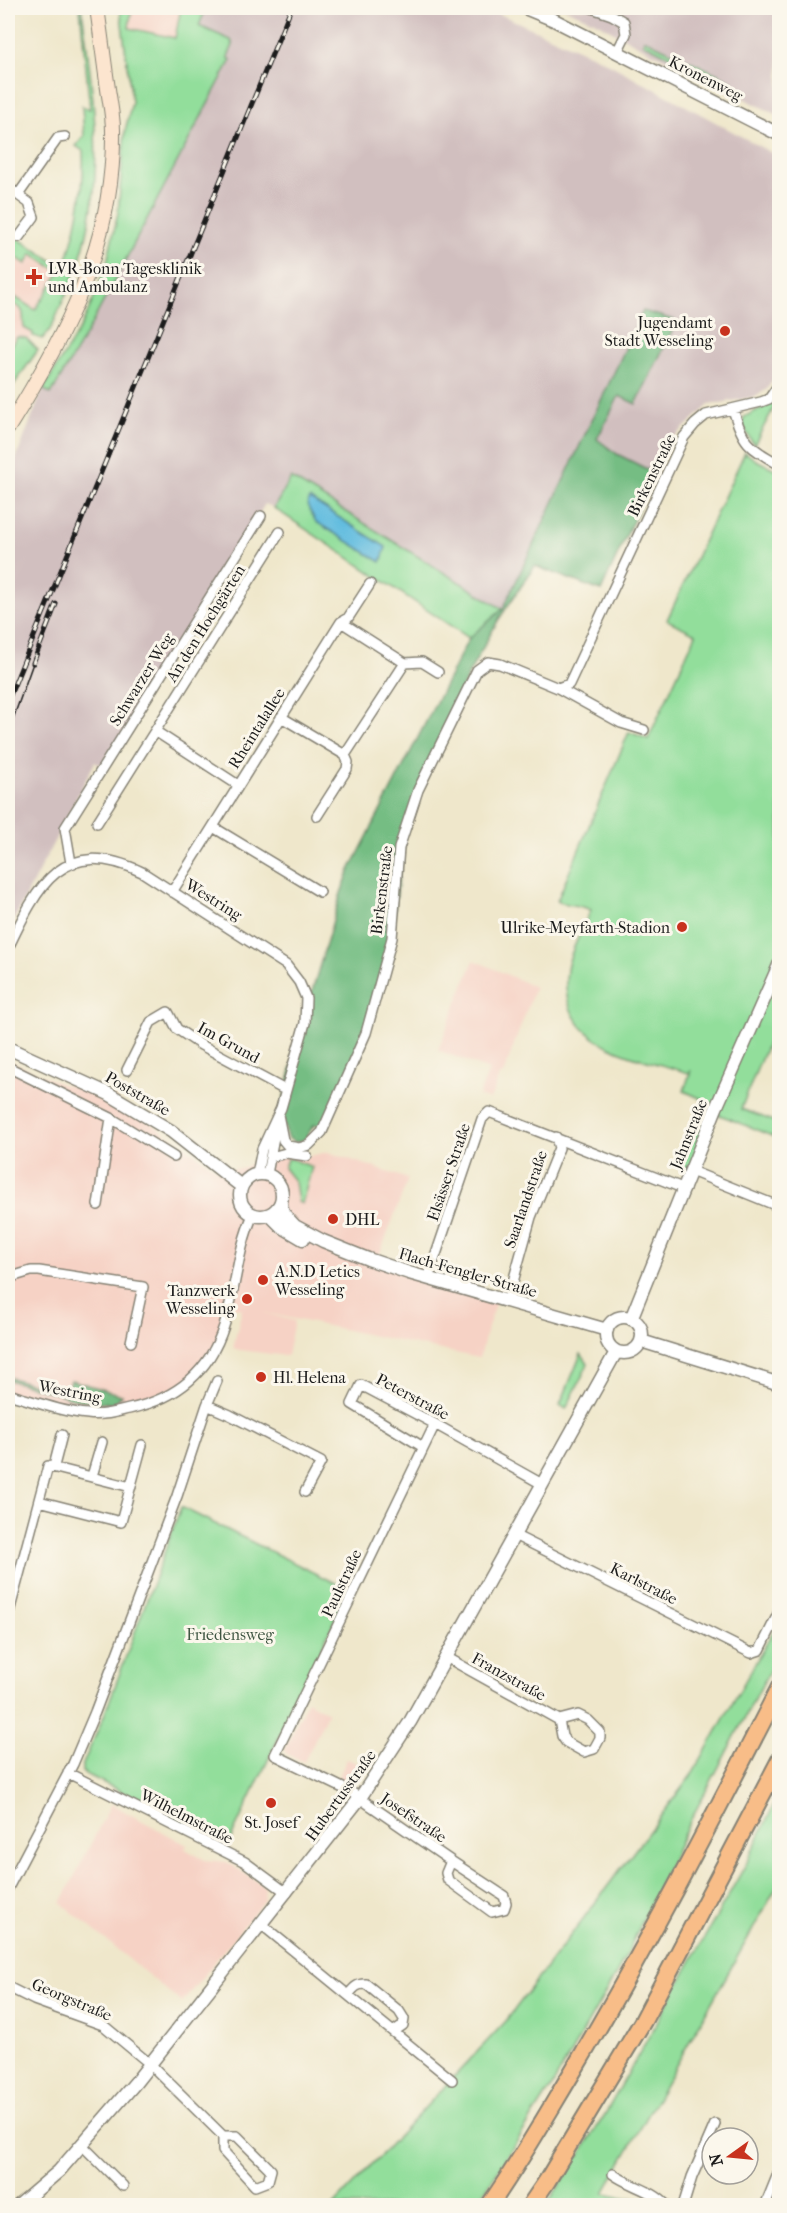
<svg xmlns="http://www.w3.org/2000/svg" width="787" height="2213" font-family="'IM FELL French Canon',serif">
<style>
.built{fill:#f6d2c5}
.industrial{fill:#d1bfbf}
.green{fill:#92de9b;stroke:#577d5c;stroke-width:1.5}
.forest{fill:#75bd83;stroke:#486c50;stroke-width:1.5}
.water{fill:#61bcdf;stroke:#3e6c7e;stroke-width:1.5}
.lines{fill:none;stroke-linecap:round;stroke-linejoin:round}
.minor-casing{stroke:#868274;stroke-width:12}
.tertiary-casing{stroke:#868274;stroke-width:15}
.secondary-casing{stroke:#868274;stroke-width:16}
.motorway-casing{stroke:#868274;stroke-width:20}
.minor{stroke:#fff;stroke-width:9}
.tertiary{stroke:#fff;stroke-width:12}
.secondary{stroke:#fce5cf;stroke-width:14}
.motorway{stroke:#f8bd88;stroke-width:16}
.tram{stroke:#1c1c1c;stroke-width:1.5}
.rail-casing{stroke:#1c1c1c;stroke-width:5}
.rail{stroke:#fbf7ec;stroke-width:3;stroke-dasharray:9;stroke-linecap:butt}
.poi-dot{fill:#c8321e;stroke:#fbf7ec;stroke-width:2}
.labels{text-anchor:middle;stroke-width:6;stroke-linejoin:round;paint-order:stroke}
.street-label{font-size:16px;fill:#1c1c1c;stroke:#fbf7ec}
.poi-label{font-size:16px;fill:#1c1c1c;stroke:#fbf7ec;text-anchor:start}
.park-label{font-size:16px;fill:#3f5642;stroke:#fbf7ec}
</style>
<rect width="100%" height="100%" fill="#fbf7ec"/>
<filter id="ink" filterUnits="userSpaceOnUse"><feTurbulence type="fractalNoise" baseFrequency=".0167" numOctaves="2"/><feDisplacementMap in="SourceGraphic" scale="12" xChannelSelector="R" yChannelSelector="G"/><feConvolveMatrix kernelMatrix="1 2 1 2 8 2 1 2 1" color-interpolation-filters="sRGB"/></filter>
<filter id="wash" filterUnits="userSpaceOnUse"><feTurbulence type="fractalNoise" baseFrequency=".008" numOctaves="4" result="noise"/><feDisplacementMap in="SourceGraphic" scale="24" xChannelSelector="R" yChannelSelector="G"/><feGaussianBlur stdDeviation="1.35" result="paint"/><feColorMatrix in="noise" values="0 0 0 0 0 0 0 0 0 0 0 0 0 0 0 0 0 1.4 0 .05"/><feComposite in="paint" operator="in"/></filter>
<g filter="url(#wash)">
<rect width="100%" height="100%" fill="#efe7cb"/>
<path class="built" d="M132 8H181L175 38 128 28Z
M8 232 63 269 29 340 38 350 8 393Z
M474 960 535 987 504 1072 502 1075H500L490 1100 479 1096 489 1070 438 1050Z
M8 1060 61 1084 109 1094 221 1172 245 1167 263 1157 292 1156 300 1158 328 1152 408 1179 379 1256 431 1270 428 1277 497 1297 479 1358 261 1312 294 1321 287 1356 240 1350 233 1348 242 1309 229 1306 216 1349 184 1387 104 1415 8 1394Z
M307 1701 328 1712 304 1762 287 1754 285 1749Z
M347 1759 363 1766 351 1788 337 1780Z
M111 1804 187 1845 185 1849 205 1860 227 1862 265 1887 264 1900 182 2003 61 1903Z"/>
<path class="industrial" d="M206 8H486L600 59 779 157V371L766 390 753 397 709 405 672 439 655 473 617 454 597 439 619 396 636 404 643 311 503 609 469 638 275 508 265 504 125 731 101 766 95 762 8 931V479L43 389 51 393 231 61 228 57 233 45 231 40 199 26Z
M563 8H779V116L641 47 594 21Z"/>
<path class="green" d="M80 8H82C95 113 112 203 62 303 57 314 52 331 42 339L33 336V333L24 328C22 317 27 308 12 304V301L15 297 35 310 60 272 32 254 26 264 8 252V232L64 268C77 230 85 190 83 151L76 146 84 136 82 106 90 109Z
M120 8H132L129 28 175 38 181 8H206L199 26 231 40 233 45 228 57 231 60 89 329 51 394 43 389 82 325 96 293 107 262 118 213 125 131 132 102Z
M644 39 732 81 729 86 643 43Z
M17 337 26 338 38 350 8 393V349Z
M775 396 779 398 754 445 742 425 744 417 771 403Z
M745 452 756 460 779 471 780 1041 770 1037 741 1109 779 1123V1139L715 1113 691 1171 677 1166 704 1100 684 1091 691 1070 689 1073C634 1056 556 1046 567 970 569 953 584 926 591 910 579 904 568 906 557 901L629 732 648 739 696 634 667 620Z
M291 478 503 609 469 638 274 508Z
M287 1159H292L312 1167 302 1204 298 1202 295 1182 284 1168Z
M581 1354 588 1364 566 1409 560 1405Z
M181 1507 349 1590 230 1840 220 1841 82 1772V1766L104 1716Z
M779 1621V1653L688 1825 624 1960 551 2088 476 2205 333 2206 506 2021 693 1773Z
M779 1794V1883L604 2193 647 2201 655 2205 546 2206 604 2116 746 1864Z"/>
<path class="forest" d="M643 311 677 321 636 404 619 396 597 439 617 454 655 473 601 591 535 566 499 619 469 673 418 790 405 827 392 933 366 1033 325 1126 314 1125 304 1140 294 1142 287 1137 281 1108 307 1009 341 893 349 872 469 638 503 609Z
M8 1377 66 1394 71 1380 122 1395 113 1404 79 1400 8 1380Z"/>
<path class="water" d="M310 499 386 547 381 562 316 522 307 505Z"/>
</g>
<g filter="url(#ink)">
<g class="lines">
<g class="minor-casing">
<path id="minor" d="M592 8 612 15 624 22 626 34 617 52
M8 187 18 195
M19 237 34 217 29 203 18 195 58 138 65 137
M733 409C743 444 749 447 780 465
M405 663 422 662 438 672
M558 688 569 684 684 437 695 424 706 415 761 402 769 399 780 383
M281 717 345 755 405 663 341 622
M155 731 280 532
M317 816 347 769 348 762 345 755
M97 823 155 731 238 785
M213 827 320 892
M71 863 65 828 261 516
M172 892 341 622 348 618 370 584
M8 948C38 885 62 835 142 872L286 965 299 982 306 998 305 1023 281 1108 262 1149 257 1174
M8 1067 111 1118 174 1157
M127 1070 151 1022 168 1012 177 1029 201 1045 285 1090
M278 1115 283 1140 288 1146 299 1148 309 1145 322 1132 366 1033 392 938 399 848 418 790 477 670 488 662 500 664 558 688 621 723 644 730
M271 1157 286 1153 307 1156
M691 1171 780 1207
M267 1174 277 1121
M98 1205 111 1118
M8 1278 31 1271H39L143 1287 131 1342
M428 1278 482 1119 489 1112 685 1189
M508 1300 531 1217 559 1148 556 1137
M8 1394C33 1401 61 1412 88 1414 102 1416 115 1412 129 1409 176 1399 209 1373 224 1326 236 1290 237 1250 253 1215
M207 1405 217 1381
M435 1424 275 1755 351 1792 451 1861 446 1873 448 1880 492 1912 504 1909 506 1903 504 1896 451 1861
M423 1447 352 1404 361 1385 435 1424 542 1484
M54 1466 62 1435
M92 1476 102 1442
M39 1501 121 1522 142 1445
M514 1535 751 1653 760 1650 780 1610
M8 1616 48 1466 131 1487
M446 1657 559 1720 562 1736 566 1742 584 1752 594 1749 600 1738V1732L588 1720 578 1715 559 1720
M68 1773 245 1862 287 1893
M8 1888 73 1764 95 1712 177 1496 207 1405 230 1415 321 1462 305 1492
M261 1924 452 2080
M8 1987 34 2000 103 2025 150 2064 223 2136V2151L255 2186 268 2181 271 2170 237 2136H223
M348 1995C353 1989 357 1983 366 1984L399 2011 404 2019 403 2025 393 2032
M82 2145 123 2186
M613 2174C629 2186 653 2190 667 2206
M683 2206 692 2177 715 2124
M765 2206 780 2169"/>
</g>
<g class="tertiary-casing">
<path id="tertiary" d="M525 8 554 20 780 135
M8 1048 109 1094 171 1131 241 1186
M240 1195a21 21 0 1 1 42 0a21 21 0 1 1-42 0Z
M281 1204 283 1213 295 1226 323 1241 368 1259 409 1273 607 1330
M270 1215 281 1226 303 1239
M606 1335a18 18 0 1 1 36 0a18 18 0 1 1-36 0Z
M631 1319 716 1108 780 963
M641 1341 780 1384
M18 2206 59 2171 136 2082 360 1798 410 1722 616 1352"/>
</g>
<g class="secondary-casing">
<path id="secondary" d="M8 428C65 337 115 242 113 130 113 117 110 103 108 89 104 62 101 35 97 8"/>
</g>
<g class="motorway-casing">
<path id="motorway" d="M489 2206C520 2162 546 2116 573 2071 647 1946 714 1816 780 1687
M530 2206 547 2181 643 2021 780 1760"/>
</g>
<use href="#minor" class="minor"/>
<use href="#tertiary" class="tertiary"/>
<use href="#secondary" class="secondary"/>
<use href="#motorway" class="motorway"/>
<path class="tram" d="M8 733 33 663"/>
<g class="rail-casing">
<path id="rail" d="M33 663 56 604
M8 700 291 8"/>
</g>
<use href="#rail" class="rail"/>
</g>
</g>
<g class="poi-dot">
<path d="M31 268h6v6h6v6h-6v6h-6v-6h-6v-6h6z"/>
<circle cx="725" cy="331" r="6"/>
<circle cx="682" cy="927" r="6"/>
<circle cx="333" cy="1219" r="6"/>
<circle cx="263" cy="1280" r="6"/>
<circle cx="247" cy="1299" r="6"/>
<circle cx="261" cy="1377" r="6"/>
<circle cx="271" cy="1803" r="6"/>
</g>
<g class="labels">
<g class="street-label">
<text transform="translate(706 78) rotate(27)" y="6">Kronenweg</text>
<text transform="translate(651 475) rotate(-64)" y="6">Birkenstraße</text>
<text transform="translate(205 623) rotate(-58)" y="6">An den Hochgärten</text>
<text transform="translate(141 679) rotate(-58)" y="6">Schwarzer Weg</text>
<text transform="translate(256 728) rotate(-58)" y="6">Rheintalallee</text>
<text transform="translate(381 890) rotate(-83)" y="6">Birkenstraße</text>
<text transform="translate(214 899) rotate(32)" y="6">Westring</text>
<text transform="translate(229 1042) rotate(29)" y="6">Im Grund</text>
<text transform="translate(138 1093) rotate(30)" y="6">Poststraße</text>
<text transform="translate(688 1134) rotate(-68)" y="6">Jahnstraße</text>
<text transform="translate(448 1172) rotate(-71)" y="6">Elsässer Straße</text>
<text transform="translate(525 1199) rotate(-71)" y="6">Saarlandstraße</text>
<text transform="translate(468 1272) rotate(16)" y="6">Flach-Fengler-Straße</text>
<text transform="translate(70 1391) rotate(11)" y="6">Westring</text>
<text transform="translate(413 1396) rotate(28)" y="6">Peterstraße</text>
<text transform="translate(341 1583) rotate(-65)" y="6">Paulstraße</text>
<text transform="translate(644 1583) rotate(27)" y="6">Karlstraße</text>
<text transform="translate(509 1676) rotate(29)" y="6">Franzstraße</text>
<text transform="translate(340 1795) rotate(-54)" y="6">Hubertusstraße</text>
<text transform="translate(187 1816) rotate(27)" y="6">Wilhelmstraße</text>
<text transform="translate(414 1817) rotate(34)" y="6">Josefstraße</text>
<text transform="translate(72 1999) rotate(23)" y="6">Georgstraße</text>
</g>
<g class="poi-label">
<text x="48" y="274">LVR-Bonn Tagesklinik<tspan x="48" dy="18">und Ambulanz</tspan></text>
<text x="713" y="328" text-anchor="end">Jugendamt<tspan x="713" dy="18">Stadt Wesseling</tspan></text>
<text x="670" y="933" text-anchor="end">Ulrike-Meyfarth-Stadion</text>
<text x="345" y="1225">DHL</text>
<text x="275" y="1277">A.N.D Letics<tspan x="275" dy="18">Wesseling</tspan></text>
<text x="235" y="1296" text-anchor="end">Tanzwerk<tspan x="235" dy="18">Wesseling</tspan></text>
<text x="273" y="1383">Hl. Helena</text>
<text x="271" y="1828" text-anchor="middle">St. Josef</text>
</g>
<g class="park-label">
<text x="230" y="1640">Friedensweg</text>
</g>
</g>
<rect width="787" height="2213" fill="none" stroke="#fbf7ec" stroke-width="30"/>
<g transform="translate(730 2156) rotate(255)"><circle r="28" fill="#fbf7ec" stroke="#a29f99" stroke-width="1.5"/>
<path d="M0-4.5L10 22L0 15L-10 22Z" fill="#c8321e"/>
<text y="-9" font-size="16" font-weight="bold" text-anchor="middle" fill="#1c1c1c">N</text>
</g>
</svg>
